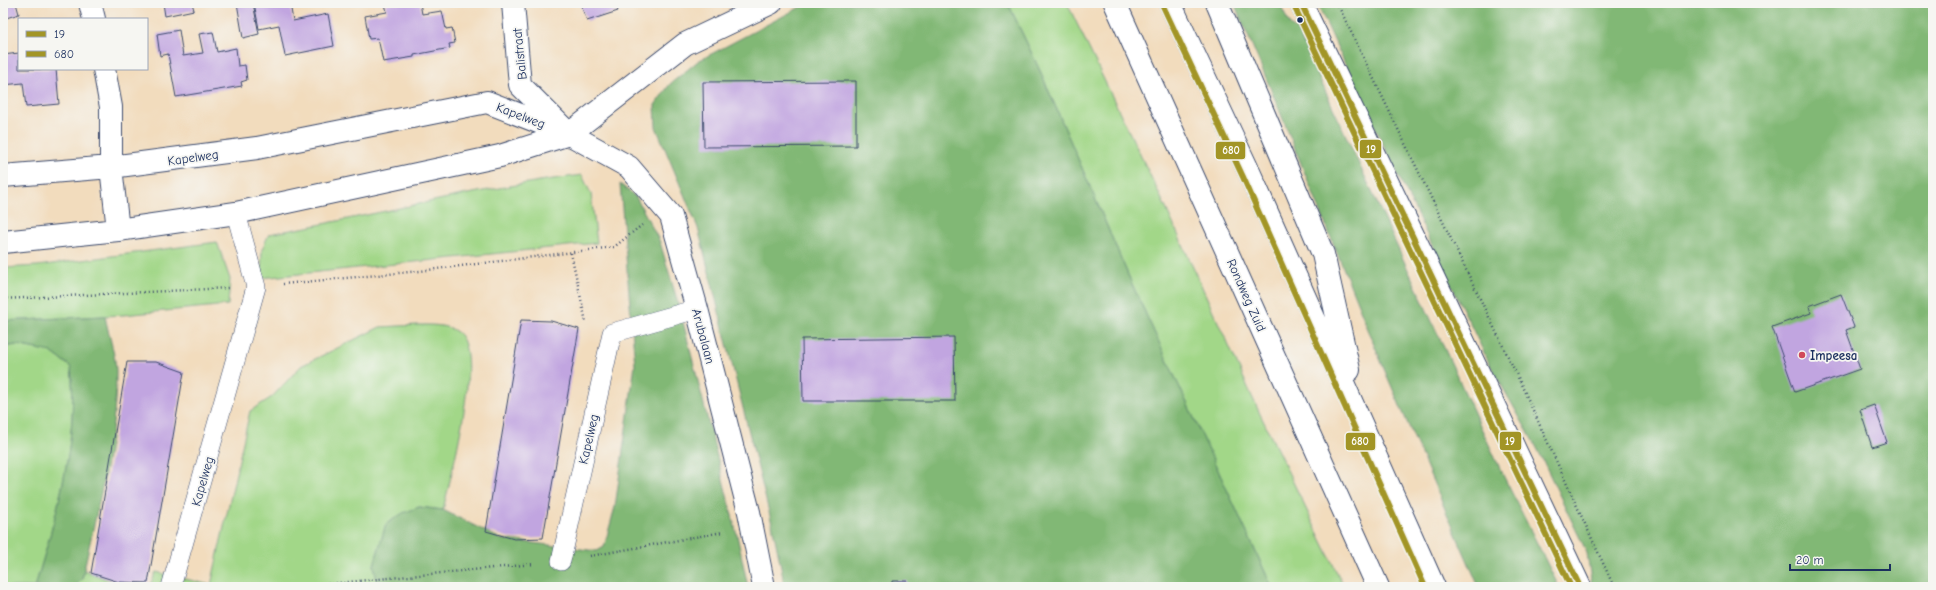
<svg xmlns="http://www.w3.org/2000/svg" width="1936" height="590" font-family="'Comic Neue',sans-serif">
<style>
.green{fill:#a2d788;stroke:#5e8373}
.forest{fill:#81b874;stroke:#4e7469}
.building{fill:#c1a5e0}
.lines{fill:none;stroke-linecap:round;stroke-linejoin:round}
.service-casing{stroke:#3b496c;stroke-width:20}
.minor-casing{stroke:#3b496c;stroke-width:24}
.primary-casing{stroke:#3b496c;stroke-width:24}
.path{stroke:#3b496c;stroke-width:2.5;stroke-dasharray:1 3;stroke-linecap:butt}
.service{stroke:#fff;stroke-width:19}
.minor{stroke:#fff;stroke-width:22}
.primary{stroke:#fff;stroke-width:22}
.bus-1-casing{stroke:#f6f6f2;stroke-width:9}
.bus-2-casing{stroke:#f6f6f2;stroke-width:9}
.bus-1{stroke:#a29526;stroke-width:6}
.bus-2{stroke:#a29526;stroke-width:6}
.bus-dot{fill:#1b2f5e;stroke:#f6f6f2;stroke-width:1.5}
.poi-dot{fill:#d1495b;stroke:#f6f6f2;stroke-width:1.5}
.labels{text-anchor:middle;stroke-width:3.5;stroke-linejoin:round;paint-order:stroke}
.street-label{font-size:13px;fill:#1b2f5e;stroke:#f6f6f2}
.poi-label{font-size:13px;font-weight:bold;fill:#1b2f5e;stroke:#f6f6f2;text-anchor:start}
.line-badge{stroke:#f6f6f2;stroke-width:1.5}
.badge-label{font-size:11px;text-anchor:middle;font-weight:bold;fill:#fff}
</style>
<rect width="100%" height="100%" fill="#f6f6f2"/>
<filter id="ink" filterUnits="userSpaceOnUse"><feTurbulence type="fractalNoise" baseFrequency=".025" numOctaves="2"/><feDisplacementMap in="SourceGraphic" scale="8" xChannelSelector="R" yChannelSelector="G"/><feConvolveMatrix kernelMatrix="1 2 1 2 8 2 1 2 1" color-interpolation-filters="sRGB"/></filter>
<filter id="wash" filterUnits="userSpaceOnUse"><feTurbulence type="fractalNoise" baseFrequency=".012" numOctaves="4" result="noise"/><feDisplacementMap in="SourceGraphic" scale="16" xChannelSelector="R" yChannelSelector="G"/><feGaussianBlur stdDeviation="0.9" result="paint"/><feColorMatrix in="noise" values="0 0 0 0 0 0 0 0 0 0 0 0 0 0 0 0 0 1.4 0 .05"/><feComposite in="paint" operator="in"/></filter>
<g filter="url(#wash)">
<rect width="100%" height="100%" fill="#f2dcbd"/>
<path class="green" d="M1008 3H1067L1165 206 1260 414 1344 587H1272L1132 284 1041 73Z
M582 175 591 194 597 243 261 278 262 249 269 234C374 216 477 188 582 175Z
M217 242 230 279 228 305 123 315 3 321V268L37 266Z
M418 325C430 325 446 324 457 332 485 352 450 479 443 510L419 507 386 524 374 565 378 587H149L156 572 211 585 250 411 272 397 301 366 380 327Z
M17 345 51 352 71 367C79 442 56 516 35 587H3V347Z
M84 570 125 587H74L82 579Z"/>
<path class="forest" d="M808 3H1008L1041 73 1132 284 1272 587H785L772 524 698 228 656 127 655 105 670 84 698 61Z
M1234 3H1279L1290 25 1297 30 1504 477 1559 587H1479L1387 376 1272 92Z
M1317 3H1933V587H1592L1587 553 1538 450 1490 365 1355 86Z
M620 184 636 197 660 242 680 310 737 535 748 587H378L374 565 386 524 403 513 419 507 443 510 501 539 597 551 604 547 615 507 635 365Z
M105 316C108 333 115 352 116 370 117 439 96 512 82 579L74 587H35C56 516 79 442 71 367L51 352 17 345 3 347V321Z"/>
<g id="blocks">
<path class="building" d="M3 3H16L19 14 3 19Z
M163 3H192L194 10 165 16Z
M237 3H253L259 34 243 38Z
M254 3H290L293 21 328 14 334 46 285 56 279 25 259 29Z
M420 3 422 14 442 11 446 29 452 28 455 43 449 44 450 48 414 55V57L383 62 378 38 369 39 365 16 387 12 385 4Z
M580 3H615L618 11 587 21Z
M179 30 183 56 203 53 199 34 213 32 217 52 236 48 238 66 245 65 247 80 241 82 242 86 176 97 168 54 160 56 157 34Z
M19 53V69H56L59 104 26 107 23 83 3 85V55Z
M856 81V146L704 147 703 82Z
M1841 294 1854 327 1846 330 1860 369 1795 392 1772 327 1811 313 1809 306Z
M521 320 551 321 579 329 543 538 514 539 486 531Z
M954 337 955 401H803L802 339Z
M127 362H156L184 372 148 583 119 582 91 573Z
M1874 405 1887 442 1872 447 1860 410Z
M892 581H907V587H892Z"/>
</g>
</g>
<g filter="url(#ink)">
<use href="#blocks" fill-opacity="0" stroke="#3b496c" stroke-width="1"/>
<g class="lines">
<g class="service-casing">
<path id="service" d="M561 561 612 333 697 309
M171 587 256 287 236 213"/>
</g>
<g class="minor-casing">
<path id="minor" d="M90 3 94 19
M513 3 520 85 564 129
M1301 3 1428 266 1580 587
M104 69 111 107V167L118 230
M3 176 111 167 257 148 487 102 569 134 629 167 671 216 697 309 749 512 764 587
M3 242 118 230 236 213 500 156 569 134 685 44 771 3"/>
</g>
<g class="primary-casing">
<path id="primary" d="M1115 3 1378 587
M1170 3 1250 174 1434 587
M1217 3 1323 254 1349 370"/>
</g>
<path class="path" d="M1337 3 1515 371 1614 587
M571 253 586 322
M283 284 420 271 614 247 642 225
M3 299 228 288
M590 556 723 532
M296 587 534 564"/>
<use href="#service" class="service"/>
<use href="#minor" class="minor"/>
<use href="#primary" class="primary"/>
<g class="bus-1-casing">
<path id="bus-1" d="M1301 3 1580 587"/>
</g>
<g class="bus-2-casing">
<path id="bus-2" d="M1163 6 1243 177 1425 587
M1294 6 1571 587"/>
</g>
<use href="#bus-1" class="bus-1"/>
<use href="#bus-2" class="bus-2"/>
</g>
</g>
<circle class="bus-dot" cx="1300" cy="20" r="3.5"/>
<circle class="poi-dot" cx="1802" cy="355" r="4"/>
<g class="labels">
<g class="street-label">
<text transform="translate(519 54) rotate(-96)" y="5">Balistraat</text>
<text transform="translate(521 115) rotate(21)" y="5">Kapelweg</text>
<text transform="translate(193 157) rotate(-8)" y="5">Kapelweg</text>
<text transform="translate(1247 295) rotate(66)" y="5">Rondweg Zuid</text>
<text transform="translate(704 336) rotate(75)" y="5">Arubalaan</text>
<text transform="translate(588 439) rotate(-77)" y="5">Kapelweg</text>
<text transform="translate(202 481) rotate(-74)" y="5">Kapelweg</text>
</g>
<g class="poi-label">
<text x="1810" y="360">Impeesa</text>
</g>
</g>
<g class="line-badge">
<rect x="1359" y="139" width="23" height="20" rx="4" fill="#a29526"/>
<rect x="1215" y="141" width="31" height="19" rx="4" fill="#a29526"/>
<rect x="1499" y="431" width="23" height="20" rx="4" fill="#a29526"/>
<rect x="1345" y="432" width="31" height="19" rx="4" fill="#a29526"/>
</g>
<g class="badge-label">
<text x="1371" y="153">19</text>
<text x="1231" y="154">680</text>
<text x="1510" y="445">19</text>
<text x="1360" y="445">680</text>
</g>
<rect width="1936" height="590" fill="none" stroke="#f6f6f2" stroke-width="16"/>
<rect x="18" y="18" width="130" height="52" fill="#f6f6f2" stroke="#9ea6b7"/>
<rect x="26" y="31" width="20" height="6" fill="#a29526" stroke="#9ea6b7"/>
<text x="54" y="38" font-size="12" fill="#1b2f5e">19</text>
<rect x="26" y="51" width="20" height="6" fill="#a29526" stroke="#9ea6b7"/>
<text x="54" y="58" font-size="12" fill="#1b2f5e">680</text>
<path d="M1790 564v6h100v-6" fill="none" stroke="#1b2f5e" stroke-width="2"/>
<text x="1796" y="564" font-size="12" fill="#1b2f5e" stroke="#f6f6f2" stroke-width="3" paint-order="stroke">20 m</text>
</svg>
